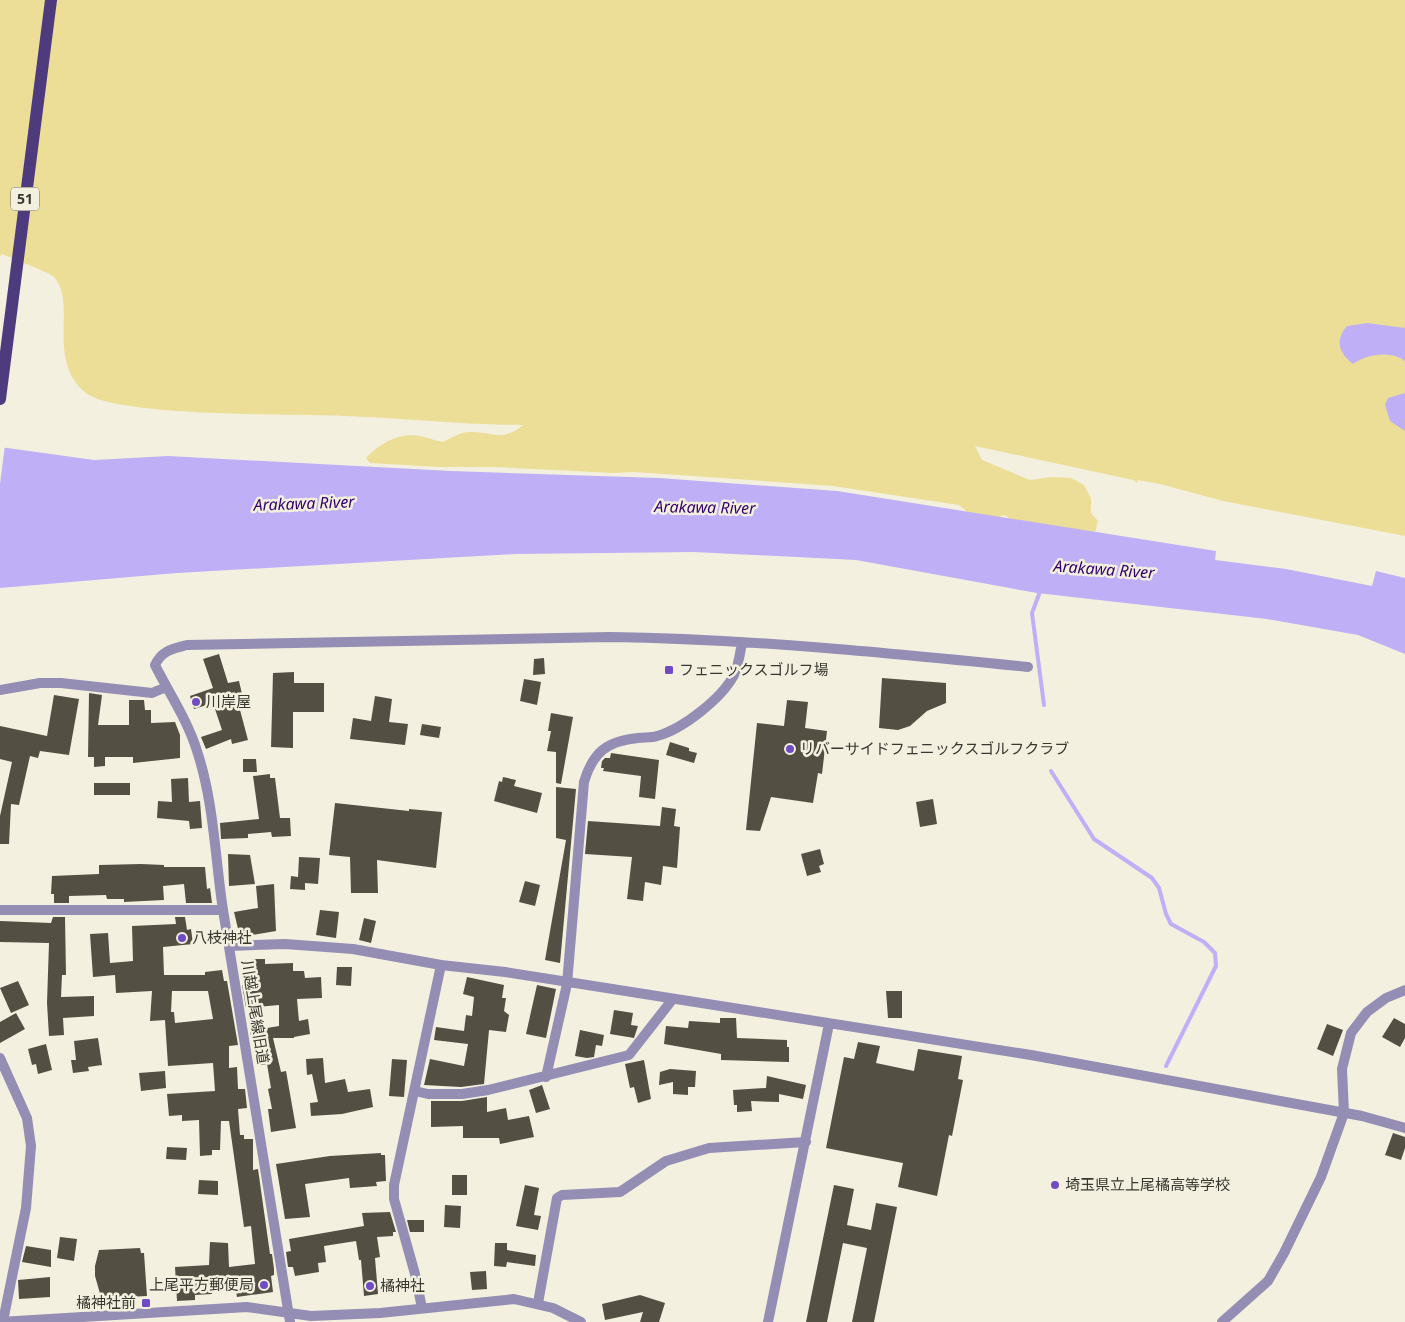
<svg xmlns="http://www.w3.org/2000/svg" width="1405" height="1322" font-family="'Noto Sans','Noto Sans JP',sans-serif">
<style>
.green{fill:#ecde96}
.water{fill:#beaff7}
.pier{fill:#f3f0df}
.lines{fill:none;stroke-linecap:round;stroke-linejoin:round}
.stream{stroke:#beaff7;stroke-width:4}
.building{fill:#535043;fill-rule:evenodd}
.minor{stroke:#948db4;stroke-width:10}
.tertiary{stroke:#948db4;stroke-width:10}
.primary{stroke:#4d3b7e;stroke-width:12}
.poi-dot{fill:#714bc4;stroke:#f3f0df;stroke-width:2}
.labels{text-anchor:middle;stroke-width:5;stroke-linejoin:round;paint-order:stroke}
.shield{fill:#f3f0df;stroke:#706e64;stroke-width:1}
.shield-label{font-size:14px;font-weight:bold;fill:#383730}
.poi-label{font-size:15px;fill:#383730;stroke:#f3f0df;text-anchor:start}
.street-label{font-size:15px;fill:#383730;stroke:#f3f0df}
.water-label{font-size:16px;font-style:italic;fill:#33006e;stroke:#f3f0df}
</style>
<rect width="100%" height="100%" fill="#f3f0df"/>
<path class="green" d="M0 0H1405V536L1223 501 1160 484 1138 480 1137 483 1133 480 975 446 982 460 1030 480 1051 477 1071 478 1084 485 1091 498V513L1098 521 1094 536 1016 524 1005 515 989 520 973 517 959 505 833 486 635 472 613 473 494 467H440L370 463 366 458C379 444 399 432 420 436 427 437 435 441 443 442 451 438 459 433 468 432 492 431 502 443 523 425 464 425 404 418 345 416 298 414 116 417 86 393 45 360 78 304 54 277 51 273 11 258 2 254L0 256Z"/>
<path class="water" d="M1367 323 1405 328V361C1391 350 1366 354 1353 364 1338 352 1335 340 1347 326Z
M1405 393V431L1390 421 1385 405 1388 398Z
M0 447 94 460 168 456 451 471 659 478 837 491 1216 551 1215 560 1286 569 1372 586 1376 571 1405 578V654L1358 635 1267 619 1037 593 856 560 694 552 516 554 177 573 0 588Z"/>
<path class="pier" d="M0 445H5L0 484Z"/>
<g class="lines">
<path class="stream" d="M1041 589 1032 613 1044 705
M1051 771 1094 839 1152 878 1159 888 1166 914 1171 924 1204 942 1215 953 1216 966 1166 1066"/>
</g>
<path class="building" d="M219 654 228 683 239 681 242 694 236 695 248 740 232 744 231 739 206 749 201 737 222 730 213 703 194 709 190 696 213 688 203 659Z
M544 658 545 674 533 675 534 659Z
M294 672V683H324V712H293V748L271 747 273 673Z
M882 678 946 683V703L927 711 910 726 898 730 879 728Z
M524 679 541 682 537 705 520 701Z
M89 693 102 695 98 725H129V700H144L145 710H151V723L175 722 180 735V758L133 763V757H105V766L94 767V757H88Z
M54 695 79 699 69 755 40 751 38 758 30 756 19 805 11 804 9 844H0V816L12 762 0 759V726L47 736Z
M375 696 392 699 389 722 408 724 405 745 350 739 353 718 371 721Z
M787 700 808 702 805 728 827 731 822 774 818 773 813 803 771 797 760 831 746 830 757 723 784 726Z
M551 713 573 717 561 784 556 783V752L547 751 551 731H548Z
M422 724 441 727 439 738 420 735Z
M670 742 689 748V751L697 753 694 763 666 755Z
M611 753 659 760 655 799 639 797 641 776 603 771 604 768H601L602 761 605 758H610Z
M243 759H256L257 772H243Z
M270 774V778H275L280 818H290L291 836 272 837 271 832 248 834V838L221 839 220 823 259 819 253 776Z
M503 777 516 780 514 786 542 793 537 813 494 801 499 781 502 782Z
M188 778 189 802 200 801 202 828 190 829 189 821 157 818 158 801 172 802 171 779Z
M94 783H130V795H94Z
M556 787 576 789 560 963 545 960 566 840 556 838Z
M933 799 937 824 920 827 916 802Z
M335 803 409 811V809L442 812 436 868 377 860 378 893H351L350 857 329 855Z
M662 807 676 809 674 826 680 827 677 868 663 866 661 885 645 882 643 901 627 899 632 857 585 854 588 821 660 826Z
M820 849 824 864 819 866 821 872 807 876 801 854Z
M228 854 250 855 255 884 229 886Z
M299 857 320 858 318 884 305 883V890L290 889 291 876 298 877Z
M141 864 164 865V867H205L207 889 210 888 212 903H186L184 884 163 886 164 900 124 902V899H107L106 895 69 896V903H54V894H51L52 876 99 874V865Z
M525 881 540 885 535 906 519 902Z
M274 884 276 931 240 937 234 912 258 908 256 886Z
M320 910 339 912 336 938 316 935Z
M53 917H65L66 975H62L61 997 94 996V1016L63 1018 64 1035 49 1036 47 1003 49 943 0 942V921L51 923Z
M175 917H185L187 930 191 929 193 944 163 947 164 975H205V972L222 970 224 981H227L238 1045 229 1046V1068L237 1067 238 1089H245L247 1108 238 1109 240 1135H244V1139H253V1170L258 1169 270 1254H272L274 1269V1275L271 1276 273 1292 237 1297 234 1280 211 1282 212 1294 195 1295V1300L177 1301 175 1267 209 1265 210 1242 228 1243 229 1267 255 1264 251 1226 244 1227 229 1121H221L220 1150H212V1155L200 1156 199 1120 182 1121V1115L169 1116 167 1094 215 1091 213 1063 168 1066 165 1020 150 1021 152 991 116 993 115 975 93 977 90 934 108 933 110 963 133 961 132 926 176 924ZM172 991H208L213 1019 175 1023 174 1012H171Z
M364 918 376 921 371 943 359 940Z
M252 959H265V964L293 963V971H304L305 978 321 977 322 998 297 999 299 1021 308 1019 310 1034 294 1037V1038H273L281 1072 286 1071 296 1128 271 1132 268 1109H272L268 1089 271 1088 267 1064 261 1065 255 1042H252L250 1031 279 1026V1005L246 1008 242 985 251 984Z
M337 967H352L351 986 336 985Z
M467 977 504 985 502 998H506L504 1011 509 1015 506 1032 489 1030 484 1084 461 1087 424 1085 430 1059 464 1066 468 1044 434 1040 436 1027 464 1031 466 1015 472 1016 474 997 463 994Z
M18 981 29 1005 11 1013 0 988Z
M537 985 556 989 546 1038 526 1034Z
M886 991H902V1018H888Z
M614 1010 633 1013 631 1025 638 1026 634 1038 610 1034Z
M16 1013 25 1029 0 1043V1022Z
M720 1018H736L737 1038 787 1040V1047H789V1062L721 1060V1054L664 1044 666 1026 688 1028 689 1021 720 1023Z
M1394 1018 1405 1024V1038L1400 1047 1382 1037Z
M1327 1024 1343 1030 1333 1056 1317 1049Z
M580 1030 604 1035 602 1046 596 1045 594 1057 587 1058 575 1056Z
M98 1038 102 1065 88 1067 89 1071 73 1073 71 1060H76L74 1041Z
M858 1042 880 1046 876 1063 914 1071 918 1049 962 1056 958 1079 963 1080 952 1136 949 1135 937 1196 898 1187 903 1163 826 1148 844 1057 854 1059Z
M46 1044 52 1070 38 1074 36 1064 32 1065 28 1049Z
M323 1058 325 1083 345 1079 348 1092 370 1089 373 1107 342 1114 311 1116 310 1103 318 1102 312 1074 307 1075 306 1059Z
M392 1059 407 1060 404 1097 389 1096Z
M644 1060 651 1099 638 1103 634 1087 630 1088 625 1064Z
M670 1069 696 1071 695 1087H688V1095L673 1094V1082L659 1085 660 1072Z
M165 1071 166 1088 141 1091 139 1073Z
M767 1076 806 1085 803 1099 779 1094V1102L751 1101 752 1111 737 1112V1105H734L733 1090 766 1088Z
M542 1085 550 1109 536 1113 529 1090Z
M487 1097V1112L506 1108 508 1120 529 1116 534 1137 500 1144 499 1138H463V1126L431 1127V1101H462Z
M1393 1133 1405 1137V1148L1401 1160 1385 1155Z
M167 1147 187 1148 186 1160 166 1159Z
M381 1153V1155H385L386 1181 376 1182 377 1186 350 1188 349 1178 305 1184 310 1217 285 1219 276 1164 330 1156Z
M452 1175H467V1195H452Z
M199 1180 218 1181V1195L198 1194Z
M525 1185 539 1188 534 1215 541 1216 538 1230 516 1226Z
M834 1185 854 1189 847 1225 871 1230 876 1203 897 1207 874 1322H852L867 1248 843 1243 827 1322H806Z
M445 1205 461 1206 460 1228 444 1227Z
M390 1212 396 1232H393V1236L377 1237 380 1257 375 1258 378 1294 364 1296 361 1260H359L356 1241 324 1246 326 1262 318 1263 319 1272 295 1276 293 1267H288L286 1252 291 1251 289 1239 364 1226 362 1213Z
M407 1220H424V1232H410Z
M60 1237 77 1239 74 1261 57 1258Z
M495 1243H507V1250L536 1255 535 1266 507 1262 506 1267 494 1266Z
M26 1246 51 1250V1267L22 1262Z
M140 1248 141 1253H144L147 1296 127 1297V1302L103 1304 95 1276V1266L99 1250Z
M486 1271 487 1289 472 1290 470 1272Z
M50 1277V1297L19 1299 18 1280Z
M640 1295 665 1303 659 1322H640L643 1312 605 1320 602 1304Z"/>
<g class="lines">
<path class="minor" d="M0 690 40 683H61L152 693 166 687
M0 910H223C215 858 214 802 197 751 188 721 169 693 155 665 162 650 173 649 187 645L610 637C750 639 889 653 1028 667
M229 946 285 944 353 949 441 965 505 972 1031 1055 1362 1116 1405 1128
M0 1058 27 1118 31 1146 26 1208 3 1321
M546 1077 567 984 584 782C593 752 607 741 638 738 645 737 651 738 657 736 683 729 722 698 734 675 739 664 740 653 742 642
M415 1091 428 1094H462L488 1090 629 1055 672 1000
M538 1303 557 1198 562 1195 620 1192 666 1161 709 1148 806 1142
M422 1308 415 1274 394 1199V1185L441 965
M768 1322 829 1024
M1222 1322 1268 1281 1284 1253 1321 1177 1344 1113 1342 1069 1351 1033 1367 1012 1386 998 1405 990"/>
<path class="tertiary" d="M223 910 290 1322
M0 1322 247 1307 311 1316 380 1313 514 1299 553 1308 581 1322"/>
<path class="primary" d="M0 399 51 0"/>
</g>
<g class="poi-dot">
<rect x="664" y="665" width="10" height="10" rx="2.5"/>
<circle cx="196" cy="702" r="5"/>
<circle cx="790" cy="749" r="5"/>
<circle cx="182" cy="938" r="5"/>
<circle cx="1055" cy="1185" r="5"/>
<circle cx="264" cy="1285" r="5"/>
<circle cx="370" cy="1286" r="5"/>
<rect x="141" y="1298" width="10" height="10" rx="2.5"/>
</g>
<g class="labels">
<rect class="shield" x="11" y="187.5" width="28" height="23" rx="4"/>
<g class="shield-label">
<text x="25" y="204">51</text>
</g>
<g class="poi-label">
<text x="679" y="675">フェニックスゴルフ場</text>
<text x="206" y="707">川岸屋</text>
<text x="800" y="754">リバーサイドフェニックスゴルフクラブ</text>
<text x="192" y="943">八枝神社</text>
<text x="1065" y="1190">埼玉県立上尾橘高等学校</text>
<text x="254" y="1290" text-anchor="end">上尾平方郵便局</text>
<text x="380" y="1291">橘神社</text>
<text x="136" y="1308" text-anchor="end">橘神社前</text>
</g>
<g class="street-label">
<text transform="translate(255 1012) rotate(81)" y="5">川越上尾線旧道</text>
</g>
<g class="water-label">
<text transform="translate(304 503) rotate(-2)" y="6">Arakawa River</text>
<text transform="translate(705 507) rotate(1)" y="6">Arakawa River</text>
<text transform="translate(1104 569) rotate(4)" y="6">Arakawa River</text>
</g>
</g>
</svg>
